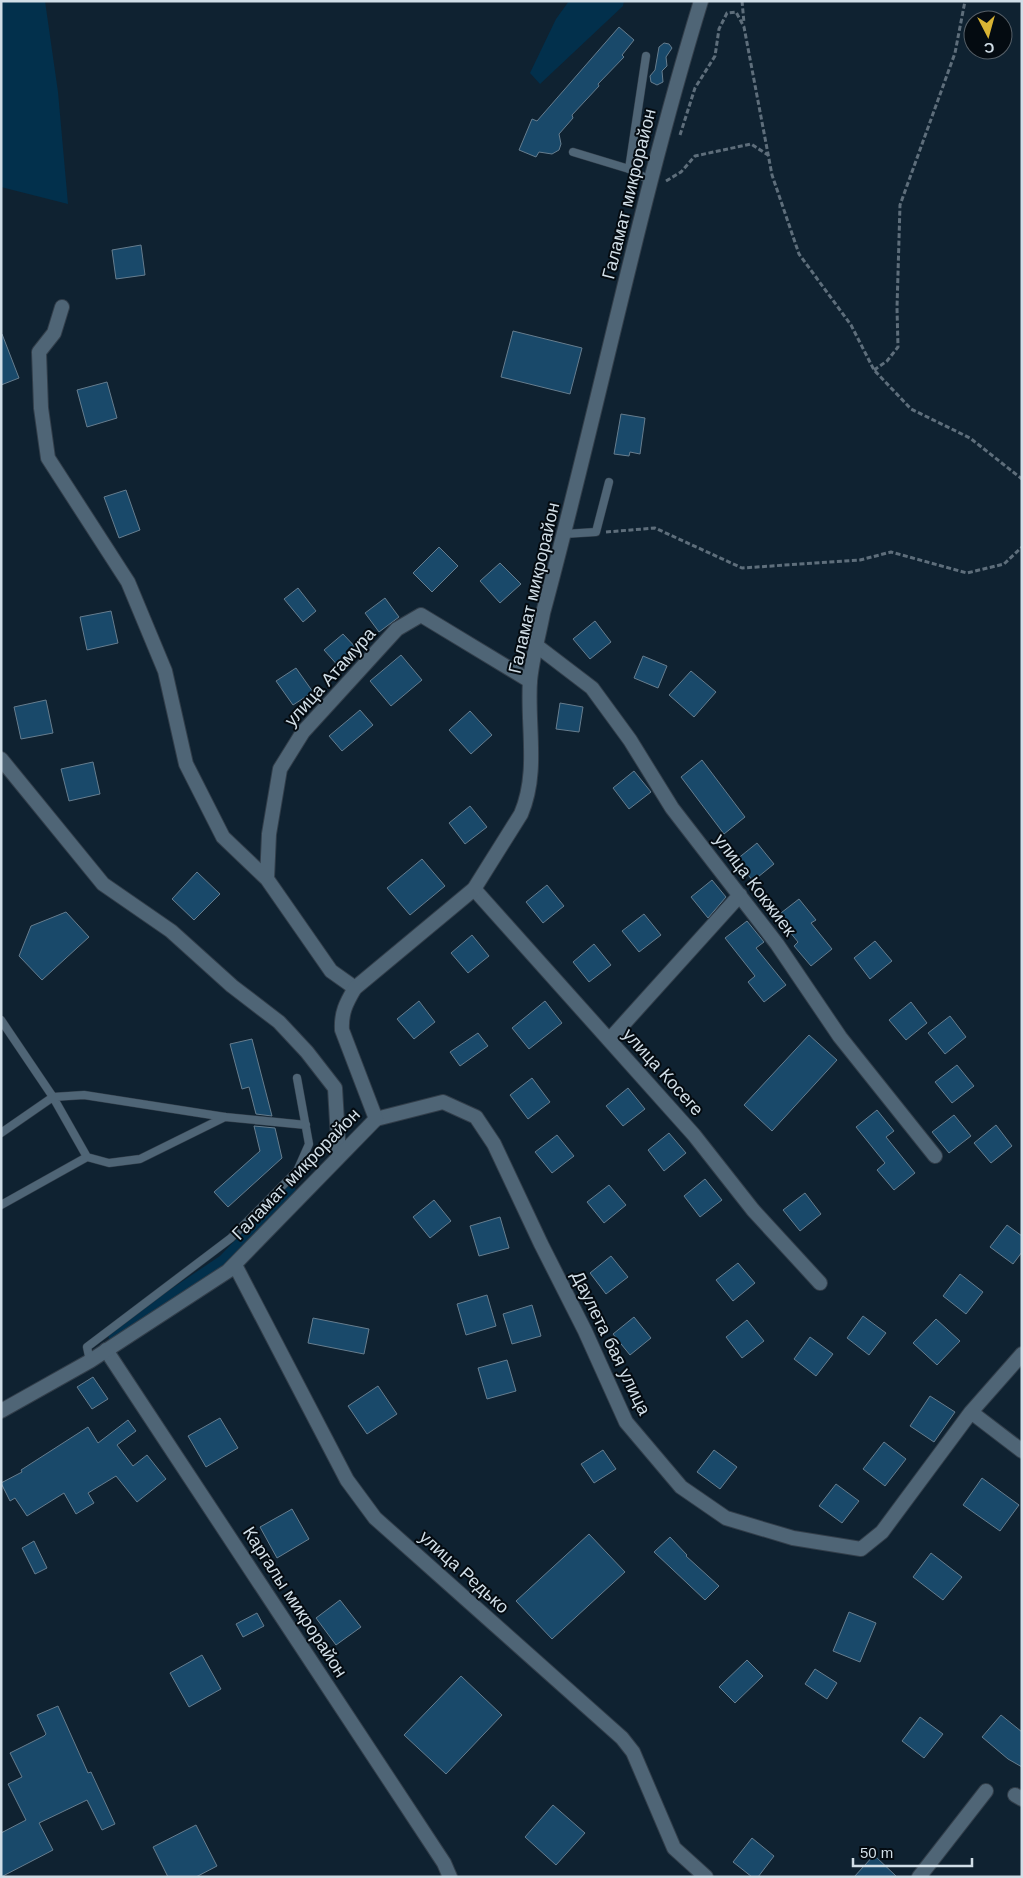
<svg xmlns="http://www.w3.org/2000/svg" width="1023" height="1878" font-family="Helvetica,sans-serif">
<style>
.green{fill:#02304c}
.building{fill:#19496a;stroke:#667d8e}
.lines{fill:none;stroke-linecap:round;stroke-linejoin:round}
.service-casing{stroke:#323e4a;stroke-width:9}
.minor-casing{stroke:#323e4a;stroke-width:16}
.tertiary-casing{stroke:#323e4a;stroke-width:16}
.path{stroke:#5e6e7b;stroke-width:3;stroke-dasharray:5 2.5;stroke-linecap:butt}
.service{stroke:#4f6576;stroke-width:8}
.minor{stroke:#4f6576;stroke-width:14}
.tertiary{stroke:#4f6576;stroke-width:14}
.labels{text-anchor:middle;stroke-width:4;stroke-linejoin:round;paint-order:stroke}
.street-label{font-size:18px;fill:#d1dee7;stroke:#040b11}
</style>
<rect width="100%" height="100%" fill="#0f2231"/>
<path class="green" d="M1 1H45L58 92 68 204 1 187Z
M569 1H624L623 6 540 84 530 73 556 19Z
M291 1182 296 1190 226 1266 111 1345 107 1332 220 1256Z"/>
<path class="building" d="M619 27 634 40 622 55 624 57 598 84 599 86 572 115 573 118 559 134 561 144 559 150 552 154 539 152 536 157 519 150 532 119 537 121Z
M664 43 669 44 672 48 666 57 667 66 662 71 663 82 657 85 651 82 650 76 655 70 659 47Z
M141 245 145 275 116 279 112 250Z
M513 331 582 348 570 394 501 377Z
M2 334 19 378 1 385V335Z
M107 382 117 418 87 427 77 390Z
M621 414 645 418 640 454 630 452 629 456 614 454Z
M126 490 140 530 119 538 104 497Z
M439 547 458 566 432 592 413 573Z
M500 563 521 584 500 603 480 581Z
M298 588 316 611 303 622 284 599Z
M385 598 399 617 379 632 365 613Z
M111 611 118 643 87 650 80 617Z
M595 621 611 642 590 659 573 639Z
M343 634 359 651 340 668 324 650Z
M401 655 422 680 391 706 370 681Z
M643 656 667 666 658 688 634 678Z
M296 668 313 692 293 705 276 681Z
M691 671 716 692 694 717 669 695Z
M46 700 53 733 21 739 14 707Z
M560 703 583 707 579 732 556 729Z
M360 710 373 725 342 751 329 736Z
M470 711 492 735 471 754 449 730Z
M702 760 745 817 724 834 681 777Z
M93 762 100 794 69 801 61 769Z
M634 771 651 792 629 809 613 788Z
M470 806 487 827 465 844 449 823Z
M757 843 774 864 753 881 736 860Z
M422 859 445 886 410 915 387 888Z
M197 872 220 894 194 920 172 899Z
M712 880 726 897 708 918 691 897Z
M547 885 564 906 543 923 526 902Z
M799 899 816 920 811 923 832 949 811 966 794 946 798 942 777 916Z
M66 912 89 937 42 980 19 956 31 926Z
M644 914 661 935 639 952 622 931Z
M747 921 764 942 756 948 786 985 764 1002 748 982 755 976 725 938Z
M472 935 489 956 468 973 451 953Z
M875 941 892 961 870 979 854 958Z
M594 944 611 965 589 982 573 962Z
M419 1001 435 1022 414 1039 397 1019Z
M545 1001 562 1023 529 1049 512 1028Z
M911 1002 927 1023 906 1040 889 1020Z
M950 1016 966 1037 945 1054 928 1033Z
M478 1033 488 1046 460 1066 450 1052Z
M809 1035 837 1060 772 1131 744 1105Z
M252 1039 272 1116 256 1114 249 1087 242 1089 230 1044Z
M957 1065 974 1086 952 1103 935 1082Z
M532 1078 550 1102 528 1119 510 1095Z
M628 1088 645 1109 623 1126 606 1106Z
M877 1110 894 1131 886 1137 915 1173 894 1190 877 1170 885 1163 856 1127Z
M954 1115 971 1136 949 1153 932 1132Z
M996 1125 1012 1146 991 1163 974 1143Z
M254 1126 275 1128 282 1158 228 1207 214 1192 260 1151Z
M669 1133 686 1153 664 1171 648 1150Z
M557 1135 574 1156 552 1173 535 1152Z
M705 1179 722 1200 700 1217 684 1196Z
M609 1185 626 1205 604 1223 587 1202Z
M805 1193 821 1214 800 1231 783 1210Z
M434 1200 451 1221 430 1238 413 1217Z
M500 1217 509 1248 479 1256 470 1226Z
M1007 1225 1022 1236V1252L1013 1264 990 1247Z
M611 1256 628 1277 606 1294 590 1273Z
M738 1263 755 1283 733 1301 716 1280Z
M960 1274 983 1292 966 1314 943 1296Z
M487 1295 496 1326 466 1335 457 1304Z
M532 1305 541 1336 512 1344 503 1314Z
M863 1316 886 1333 869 1355 847 1338Z
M634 1317 651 1338 630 1355 613 1334Z
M313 1318 369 1329 364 1354 308 1343Z
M936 1319 960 1341 937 1365 913 1343Z
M747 1320 764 1341 742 1358 726 1337Z
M810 1337 833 1354 816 1376 794 1359Z
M507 1360 516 1391 487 1399 478 1368Z
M93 1377 108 1399 92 1409 77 1387Z
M378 1386 397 1414 367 1434 348 1406Z
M930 1396 955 1412 934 1442 910 1426Z
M220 1418 238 1448 206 1467 188 1436Z
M128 1420 136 1431 117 1445 133 1466 147 1455 166 1479 137 1502 116 1476 88 1493 94 1503 76 1514 64 1493 27 1516 15 1498 10 1501 1 1483 22 1472 21 1470 88 1427 98 1443Z
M884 1442 906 1459 885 1486 863 1469Z
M603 1450 616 1469 594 1483 581 1464Z
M714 1450 737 1467 720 1489 697 1472Z
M982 1478 1019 1505 1000 1531 963 1505Z
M836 1484 859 1501 842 1523 819 1506Z
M292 1509 309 1539 277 1558 260 1527Z
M589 1534 625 1572 552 1639 516 1601Z
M670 1537 687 1555 686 1556 719 1586 705 1600 654 1552Z
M34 1541 47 1568 35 1574 22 1548Z
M931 1553 962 1577 943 1600 913 1577Z
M340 1600 361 1627 336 1645 316 1618Z
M849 1612 876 1623 860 1662 833 1651Z
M257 1613 264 1626 243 1637 236 1624Z
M202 1655 221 1689 189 1707 170 1673Z
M747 1660 763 1676 735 1703 719 1687Z
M815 1669 837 1683 827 1699 805 1684Z
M461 1676 502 1715 446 1774 404 1735Z
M58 1706 88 1773 91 1772 115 1824 102 1830 87 1800 39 1823 53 1850 1 1877V1833L26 1820 8 1784 22 1777 10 1753 44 1736 46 1734 37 1715Z
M1001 1715 1022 1732V1767L1008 1759 982 1737Z
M920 1717 943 1734 924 1758 902 1741Z
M553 1805 585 1833 556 1865 525 1837Z
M196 1825 217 1866 196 1877H168L153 1847Z
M752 1838 774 1856 758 1877H752L733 1862Z
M874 1855 897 1877H854Z"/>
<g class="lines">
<g class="service-casing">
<path id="service" d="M573 152 629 169 651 181
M629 169 646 56
M564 534 596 532 609 482
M1 1020 53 1097 87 1157
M1 1133 53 1097 84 1095 225 1117 306 1125
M1 1205 87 1157 109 1163 140 1159 225 1117
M90 1361 87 1347 231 1238 297 1171 309 1144 297 1078"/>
</g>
<g class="minor-casing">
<path id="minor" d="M62 307 54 333 39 352 41 408 48 458 128 582 165 671 186 764 223 837 267 879
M537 646 592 688 630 740 672 808 777 944 840 1037 935 1156
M1 759 103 884 171 931 232 986 279 1022 307 1052 335 1088 339 1156
M474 889 694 1135 753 1210 820 1283
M355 988 331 971 267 879 269 834 280 769 303 732 397 629 421 615 530 681
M610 1039 740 895
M376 1119 443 1102 476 1117 494 1144 541 1244 585 1331 626 1422 681 1487 726 1518 793 1538 861 1549 882 1532 971 1412 1022 1354
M106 1350 444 1863 450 1877
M971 1412 1022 1451
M1015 1795 1022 1799
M919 1877 986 1791"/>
</g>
<g class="tertiary-casing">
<path id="tertiary" d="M235 1265 347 1480 375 1518 622 1738 633 1752 674 1848 706 1877
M1 1411 90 1361 228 1271 376 1119 342 1030C341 1013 346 1003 355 988L474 889 521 814C539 772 527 726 530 681 532 658 539 635 543 613 598 410 639 203 701 1"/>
</g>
<path class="path" d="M742 1 744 23
M680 135 695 88 715 56 719 29 727 13 736 12 744 27 772 175 799 254 851 325 874 370 911 409 970 438 1022 479
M666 181 681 172 695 156 751 144 768 155
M874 370 887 361 898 347 897 308 900 205 955 53 965 1
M606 532 655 528 742 568 860 560 891 552 967 573 1004 564 1022 547"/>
<use href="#service" class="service"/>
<use href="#minor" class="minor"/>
<use href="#tertiary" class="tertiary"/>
</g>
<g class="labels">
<g class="street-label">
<text transform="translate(629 194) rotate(-76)" y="6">Галамат микрорайон</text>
<text transform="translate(534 588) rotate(-77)" y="6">Галамат микрорайон</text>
<text transform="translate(330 677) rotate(-48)" y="6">улица Атамура</text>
<text transform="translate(755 885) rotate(53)" y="6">улица Кокжиек</text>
<text transform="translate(663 1072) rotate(48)" y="6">улица Косеге</text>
<text transform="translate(296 1174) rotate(-46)" y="6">Галамат микрорайон</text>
<text transform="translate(611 1343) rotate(64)" y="6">Даулета бая улица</text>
<text transform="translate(464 1572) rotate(42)" y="6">улица Редько</text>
<text transform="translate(295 1602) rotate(57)" y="6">Каргалы микрорайон</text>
</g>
</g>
<rect width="1023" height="1878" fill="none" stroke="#d1dee7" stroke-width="5"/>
<g transform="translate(988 35) rotate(174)"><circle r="24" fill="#040b11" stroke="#565f67"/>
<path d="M0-4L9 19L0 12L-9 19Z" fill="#d8b434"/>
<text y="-8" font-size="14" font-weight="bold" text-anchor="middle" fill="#d1dee7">С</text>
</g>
<path d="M853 1858v8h119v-8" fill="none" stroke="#d1dee7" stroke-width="2.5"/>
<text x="860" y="1858" font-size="15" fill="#d1dee7" stroke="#040b11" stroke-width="4" paint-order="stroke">50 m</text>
</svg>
